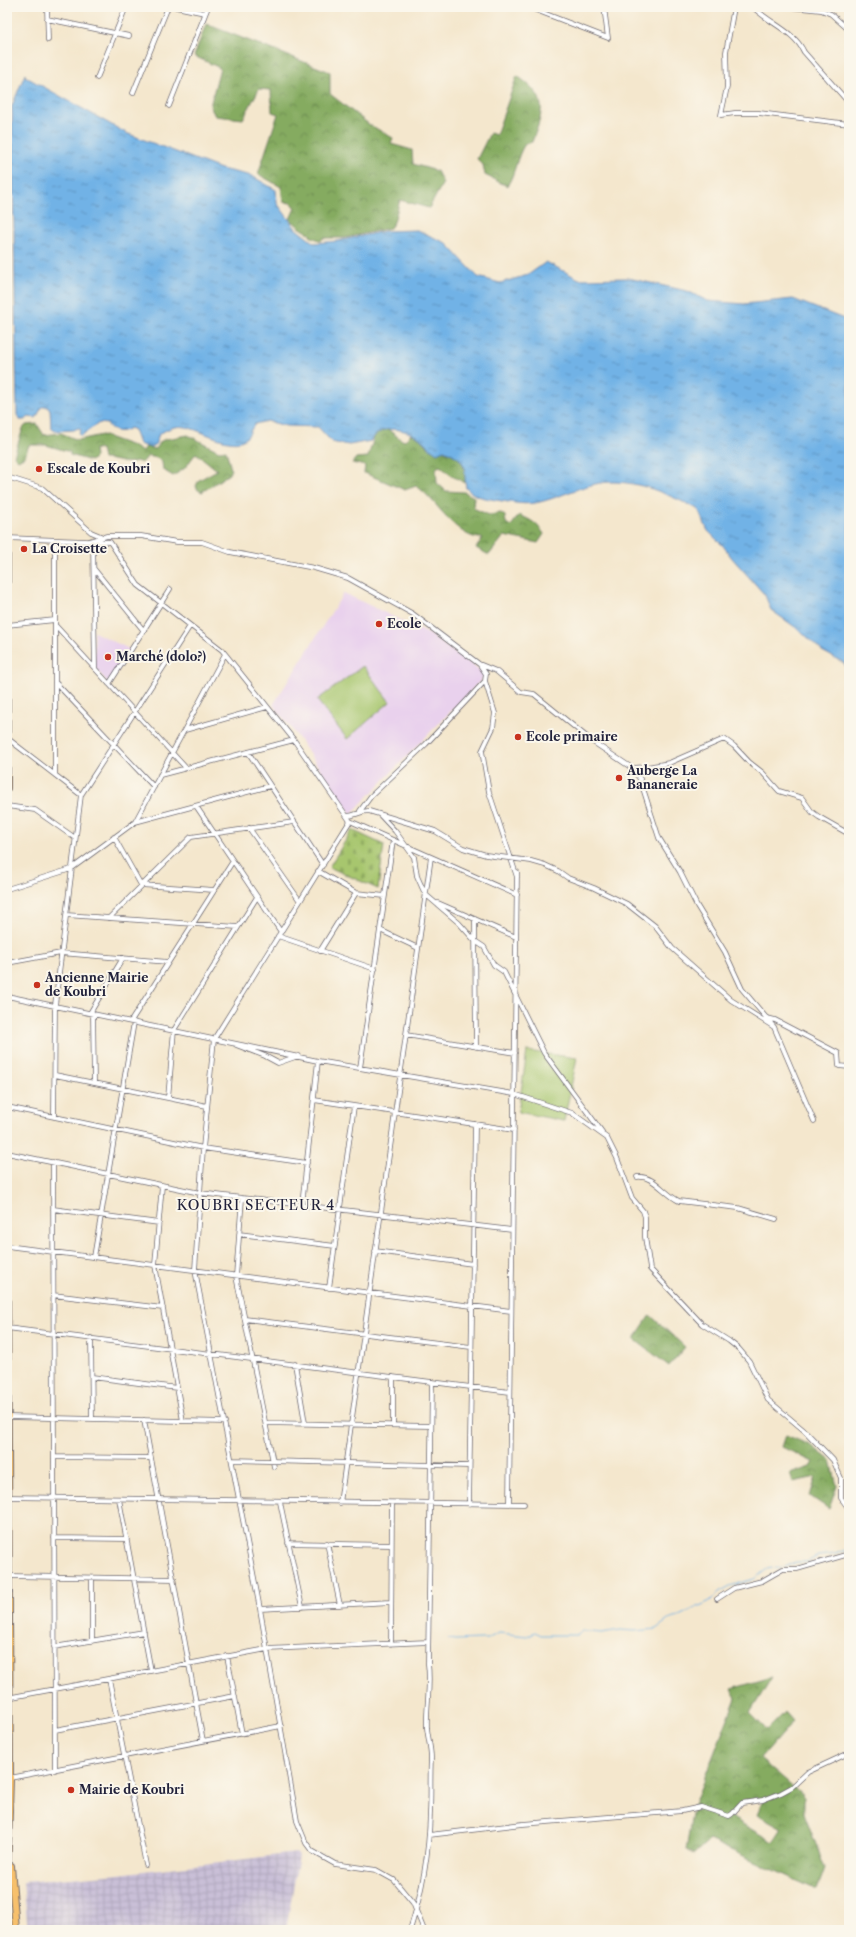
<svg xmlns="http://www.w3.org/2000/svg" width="856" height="1937" font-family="'Libre Caslon Text',serif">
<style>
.built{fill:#e9d1ed}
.industrial{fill:url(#industrial-grid)}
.forest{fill:url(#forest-crowns);stroke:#54664e;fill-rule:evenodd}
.cemetery{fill:url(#cemetery-stones);stroke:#647454}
.pitch{fill:#a7c66e;stroke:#647454}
.water{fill:url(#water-ripples);stroke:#4a6a90}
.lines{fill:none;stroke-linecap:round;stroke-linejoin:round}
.stream{stroke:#71b2e6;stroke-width:1}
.minor-casing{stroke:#6c676e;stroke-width:5.5}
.highway-casing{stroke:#6c676e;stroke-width:8}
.minor{stroke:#fff;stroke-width:4}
.highway{stroke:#f7c06c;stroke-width:6}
.poi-dot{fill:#c8321e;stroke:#fbf7ec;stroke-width:1.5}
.labels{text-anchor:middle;stroke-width:4;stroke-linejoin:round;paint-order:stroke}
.poi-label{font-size:12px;font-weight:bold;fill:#22223b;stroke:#fbf7ec;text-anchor:start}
.quarter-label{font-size:14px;letter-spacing:1px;fill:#22223b;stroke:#fbf7ec}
</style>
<defs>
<pattern id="industrial-grid" width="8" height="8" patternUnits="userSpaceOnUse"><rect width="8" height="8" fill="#c9bfd7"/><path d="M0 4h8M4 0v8" fill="none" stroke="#aca4b9"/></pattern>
<pattern id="forest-crowns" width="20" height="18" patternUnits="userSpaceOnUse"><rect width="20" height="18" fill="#85ab61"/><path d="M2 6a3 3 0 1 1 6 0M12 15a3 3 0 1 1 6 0" fill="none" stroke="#6c8b51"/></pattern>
<pattern id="cemetery-stones" width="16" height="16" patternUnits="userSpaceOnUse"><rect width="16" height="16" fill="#a7c66e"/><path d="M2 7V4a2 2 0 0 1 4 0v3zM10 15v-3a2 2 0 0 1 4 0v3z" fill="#8faa60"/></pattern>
<pattern id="water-ripples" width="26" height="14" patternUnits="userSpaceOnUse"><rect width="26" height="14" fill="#71b2e6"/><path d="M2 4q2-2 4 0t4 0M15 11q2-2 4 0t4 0" fill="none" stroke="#5c90bc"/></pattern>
</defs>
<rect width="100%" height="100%" fill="#fbf7ec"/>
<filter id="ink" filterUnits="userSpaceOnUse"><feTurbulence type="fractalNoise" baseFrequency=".025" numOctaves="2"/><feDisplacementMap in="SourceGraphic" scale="8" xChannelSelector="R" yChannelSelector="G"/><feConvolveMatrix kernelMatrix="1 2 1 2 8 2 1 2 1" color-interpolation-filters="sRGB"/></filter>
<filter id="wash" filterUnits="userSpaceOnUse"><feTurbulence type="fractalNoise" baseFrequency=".012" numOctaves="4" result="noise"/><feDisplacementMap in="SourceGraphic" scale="16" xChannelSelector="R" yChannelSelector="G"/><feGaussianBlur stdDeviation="0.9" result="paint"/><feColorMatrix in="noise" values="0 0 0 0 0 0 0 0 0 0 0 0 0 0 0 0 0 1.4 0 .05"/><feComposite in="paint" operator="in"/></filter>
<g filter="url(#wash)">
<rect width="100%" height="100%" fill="#f4e7cd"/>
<path class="built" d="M343 594H346L427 633 484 673V677L351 814 295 733 273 705Z
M94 632 131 650 109 684 95 668Z"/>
<path class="industrial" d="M296 1853 299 1856 286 1930H28L23 1882 118 1874Z"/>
<path class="forest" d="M206 24 330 72V94L370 125 393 138 391 144 412 150 413 164 437 171 443 183 429 208 400 200 394 222 390 228 345 238H323L321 241 310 236V234L299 227 290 219 295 208 291 203 283 202 281 187 258 174 278 114 272 112 271 90 259 89 243 119 215 116 210 106 220 68 194 56Z
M517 76C549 97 544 111 532 142L525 144C516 157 516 173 507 186L485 175 483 165 477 159 490 133 496 135Z
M37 424 44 435 61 433 78 440 102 435 133 446 142 452 146 447 156 449 161 441 166 439 188 435 219 451 226 450 231 469 229 474 202 492 198 490 196 486 199 480 217 470 196 453 185 468 173 476 163 470 162 462 157 458 148 456 142 463 136 461C126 466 113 458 103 459L101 449H94L95 457 91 461 70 455V452L46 445H29L25 456 18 460 14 456 23 428 26 425Z
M386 428 402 440 404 441 411 434 419 438 430 449C452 450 468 458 465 483L452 476 440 466 436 468 437 483 446 491 464 492 474 497 473 508 489 515 501 513 505 516 506 523 511 526 519 515C531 520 537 523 544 534L538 543 504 536 489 555 476 548 483 538C456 540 437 499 416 486L405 490 364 473 365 466 352 463 356 458 368 457 375 434Z
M650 1315 685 1347 669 1366 634 1339Z
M786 1435 812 1446 831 1461 837 1486 829 1509 810 1496 816 1477 793 1482 790 1474 810 1467 813 1462 782 1447Z
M772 1677 750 1713 767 1730 785 1712 793 1721 760 1759 804 1797V1813L825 1868 817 1890 709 1840 694 1854 686 1851 693 1807 736 1698 731 1689ZM763 1800 757 1814 782 1828 773 1842 729 1816 745 1801Z"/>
<path class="cemetery" d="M352 830 384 845 378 889 329 867Z"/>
<path class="pitch" d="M363 666 390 702 347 739 317 700Z
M527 1051 577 1058 564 1121 518 1112Z"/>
<path class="water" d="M25 74 26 77 126 133 221 169 252 176 276 190 277 203 296 229 314 243 338 241 385 231 417 230 446 243 478 277 500 283 528 275 546 262 579 279 628 278 687 291 708 301 744 304 793 299 849 321V679L848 670 844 663 822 651 802 632 771 610 765 595 732 558 724 547 708 531 698 509C670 496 646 483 615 482 587 481 562 498 535 503 522 505 509 502 496 500 485 498 474 497 466 488 463 466 469 461 444 450L437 453C430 449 425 442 418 437 403 428 380 424 371 441L349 445 336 443 332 442 318 427 286 426 267 421 255 424C252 427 250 433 247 437 234 451 200 429 185 427 175 425 168 429 159 434L155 445 151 448 139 444 134 430 130 428C121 434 113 432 107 424L99 423 81 436 79 434 81 430 78 428 74 430 55 431 51 428 50 409 46 406 42 407 36 418 29 417 24 420H20L17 415 12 106Z"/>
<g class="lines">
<path class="stream" d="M848 1415H849
M847 1448H849
M849 1490V1493
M785 1567 796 1562H807L818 1556 835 1554 849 1549
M448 1639 455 1640 482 1639H487L499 1633 527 1636 535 1632 541 1635H578L582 1631 601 1633 620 1630 636 1631 656 1629 671 1618 679 1616 710 1601 719 1592 730 1586 754 1579 767 1569 777 1567 782 1568"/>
</g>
</g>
<g filter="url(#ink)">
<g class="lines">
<g class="minor-casing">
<path id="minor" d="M47 7 48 40
M176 7 205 13
M528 7 608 38 604 7
M734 7 726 52 727 87 721 115 735 113H759L849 124
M753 7C769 23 794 31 804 52L849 103
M790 7 821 10 831 14 849 30
M47 19 129 36
M97 78 126 7
M133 93 168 7
M169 106 208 7
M7 477 42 488 91 532 103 537
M7 538 110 542 138 585 222 650 294 740 350 821 517 895
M89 541 107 536H141L177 542H202L230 552 314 568 348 578 413 614 479 664 496 671 521 692 534 694 593 742 632 768 640 779 659 838 680 872 697 906 725 952 742 989 774 1027
M93 541 95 668
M94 569 144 631
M7 625 55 620
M56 626 186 768
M485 681 495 713 493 728 482 751 489 792 517 877
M55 682 154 787
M109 684 170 589
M185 730 267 707
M7 738 81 795
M248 752 323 865
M632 768 647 767 669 763 724 739 734 746 749 762 763 773 779 791 802 798 812 812 819 817 849 834
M55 775V540
M160 775 294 740
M7 806 35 810 75 838
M196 806 281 932
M360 811 371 796 426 744 485 681 486 674 480 665
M380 815 395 831 414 857 417 876 425 894 459 923 475 941 484 947 494 965 504 972 544 1053 602 1132
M347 816C355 816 360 811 369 811L435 831 463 848 486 855 531 861 545 865 558 871 568 878 594 888 627 904 655 926 672 948 731 1000 774 1027 814 1121
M350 821 214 1039 203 1148 195 1270 260 1609 297 1821 306 1843 312 1851 335 1864 376 1870 394 1880 413 1903 424 1930
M135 822 225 654
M249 828 300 901
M114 837 141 885 214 890
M318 871 356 893 385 896
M7 889 71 869 135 822 270 786
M438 903 516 937
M66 915 238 927
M109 918 191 837 294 822
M475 919 476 1047
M380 930 418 948
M278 936 375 969
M320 951 356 893
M7 963 61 953 168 962
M7 996 318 1061 514 1094 572 1113 607 1138 617 1158 632 1198 643 1211 645 1217V1237L650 1269 702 1324 729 1341 739 1349 749 1361 768 1400 806 1432 833 1460 841 1478V1498L849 1509
M90 1013 123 958
M93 1013 94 1083
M767 1018 775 1020 838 1053 839 1066 849 1067
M131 1021 233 861
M406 1035 515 1053
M236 1045 265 1056 278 1063 298 1056
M360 1068 393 840
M55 1075 207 1106
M168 1098 174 1030 257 897
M314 1100 514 1130
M7 1107 203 1148 307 1163
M54 1117 55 1005 81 795 190 626
M7 1153 200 1193 512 1230
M53 1162 55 1770
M637 1177C654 1175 664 1194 679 1201L738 1208 776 1219
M162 1185 155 1265 183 1421
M242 1198 236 1276 274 1467
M302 1205 318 1061
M53 1209 159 1223
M239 1234 335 1246
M7 1246 511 1311
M375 1251 473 1264
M94 1257 134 1022
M329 1288 354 1106
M53 1295 163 1308
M245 1319 471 1347
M7 1328 510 1392
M91 1338 92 1419
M295 1364 305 1423
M92 1377 177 1388
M393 1377V1425
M7 1417 225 1422
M144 1420 203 1741
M266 1423 431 1426
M54 1457 151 1458
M232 1460 469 1466
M7 1497 524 1504
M119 1499 151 1671
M280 1502 302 1607
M340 1503 431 857
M469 1504 475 1124
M509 1504 517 872
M54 1538 127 1539
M288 1543 391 1545
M327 1543 340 1605
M9 1576 174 1579
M717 1599 734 1588 762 1581 783 1569H797L849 1554
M260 1609 391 1602
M92 1641V1578
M391 1644 392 1503
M54 1647 144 1632
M227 1656 242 1734
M109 1679 146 1865
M7 1698 267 1649 428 1642
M55 1730 235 1696
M10 1778 281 1726
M429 1835 523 1824 682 1811 701 1807 729 1816 732 1814 742 1803 763 1800 781 1793 792 1787 808 1772 849 1753
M410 1930C422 1893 429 1852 430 1813 431 1794 430 1776 431 1758 431 1748 428 1738 427 1728 426 1706 431 1685 428 1664L432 1382"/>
</g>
<g class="highway-casing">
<path id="highway" d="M7 544V788
M7 1292 10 1778 7 1876
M11 1866 16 1930"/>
</g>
<use href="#minor" class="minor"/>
<use href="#highway" class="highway"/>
</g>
</g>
<g class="poi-dot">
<circle cx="39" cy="469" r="4"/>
<circle cx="24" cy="549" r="4"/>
<circle cx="379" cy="624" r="4"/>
<circle cx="108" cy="657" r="4"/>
<circle cx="518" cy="737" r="4"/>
<circle cx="619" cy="778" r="4"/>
<circle cx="37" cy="985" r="4"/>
<circle cx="71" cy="1790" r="4"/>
</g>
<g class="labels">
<g class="poi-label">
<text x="47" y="473">Escale de Koubri</text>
<text x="32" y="553">La Croisette</text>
<text x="387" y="628">Ecole</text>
<text x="116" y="661">Marché (dolo?)</text>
<text x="526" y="741">Ecole primaire</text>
<text x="627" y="775">Auberge La<tspan x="627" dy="14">Bananeraie</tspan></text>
<text x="45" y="982">Ancienne Mairie<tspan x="45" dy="14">de Koubri</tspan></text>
<text x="79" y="1794">Mairie de Koubri</text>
</g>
<g class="quarter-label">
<text x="256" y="1210">KOUBRI SECTEUR 4</text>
</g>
</g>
<rect width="856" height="1937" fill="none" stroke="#fbf7ec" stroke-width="24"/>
</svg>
